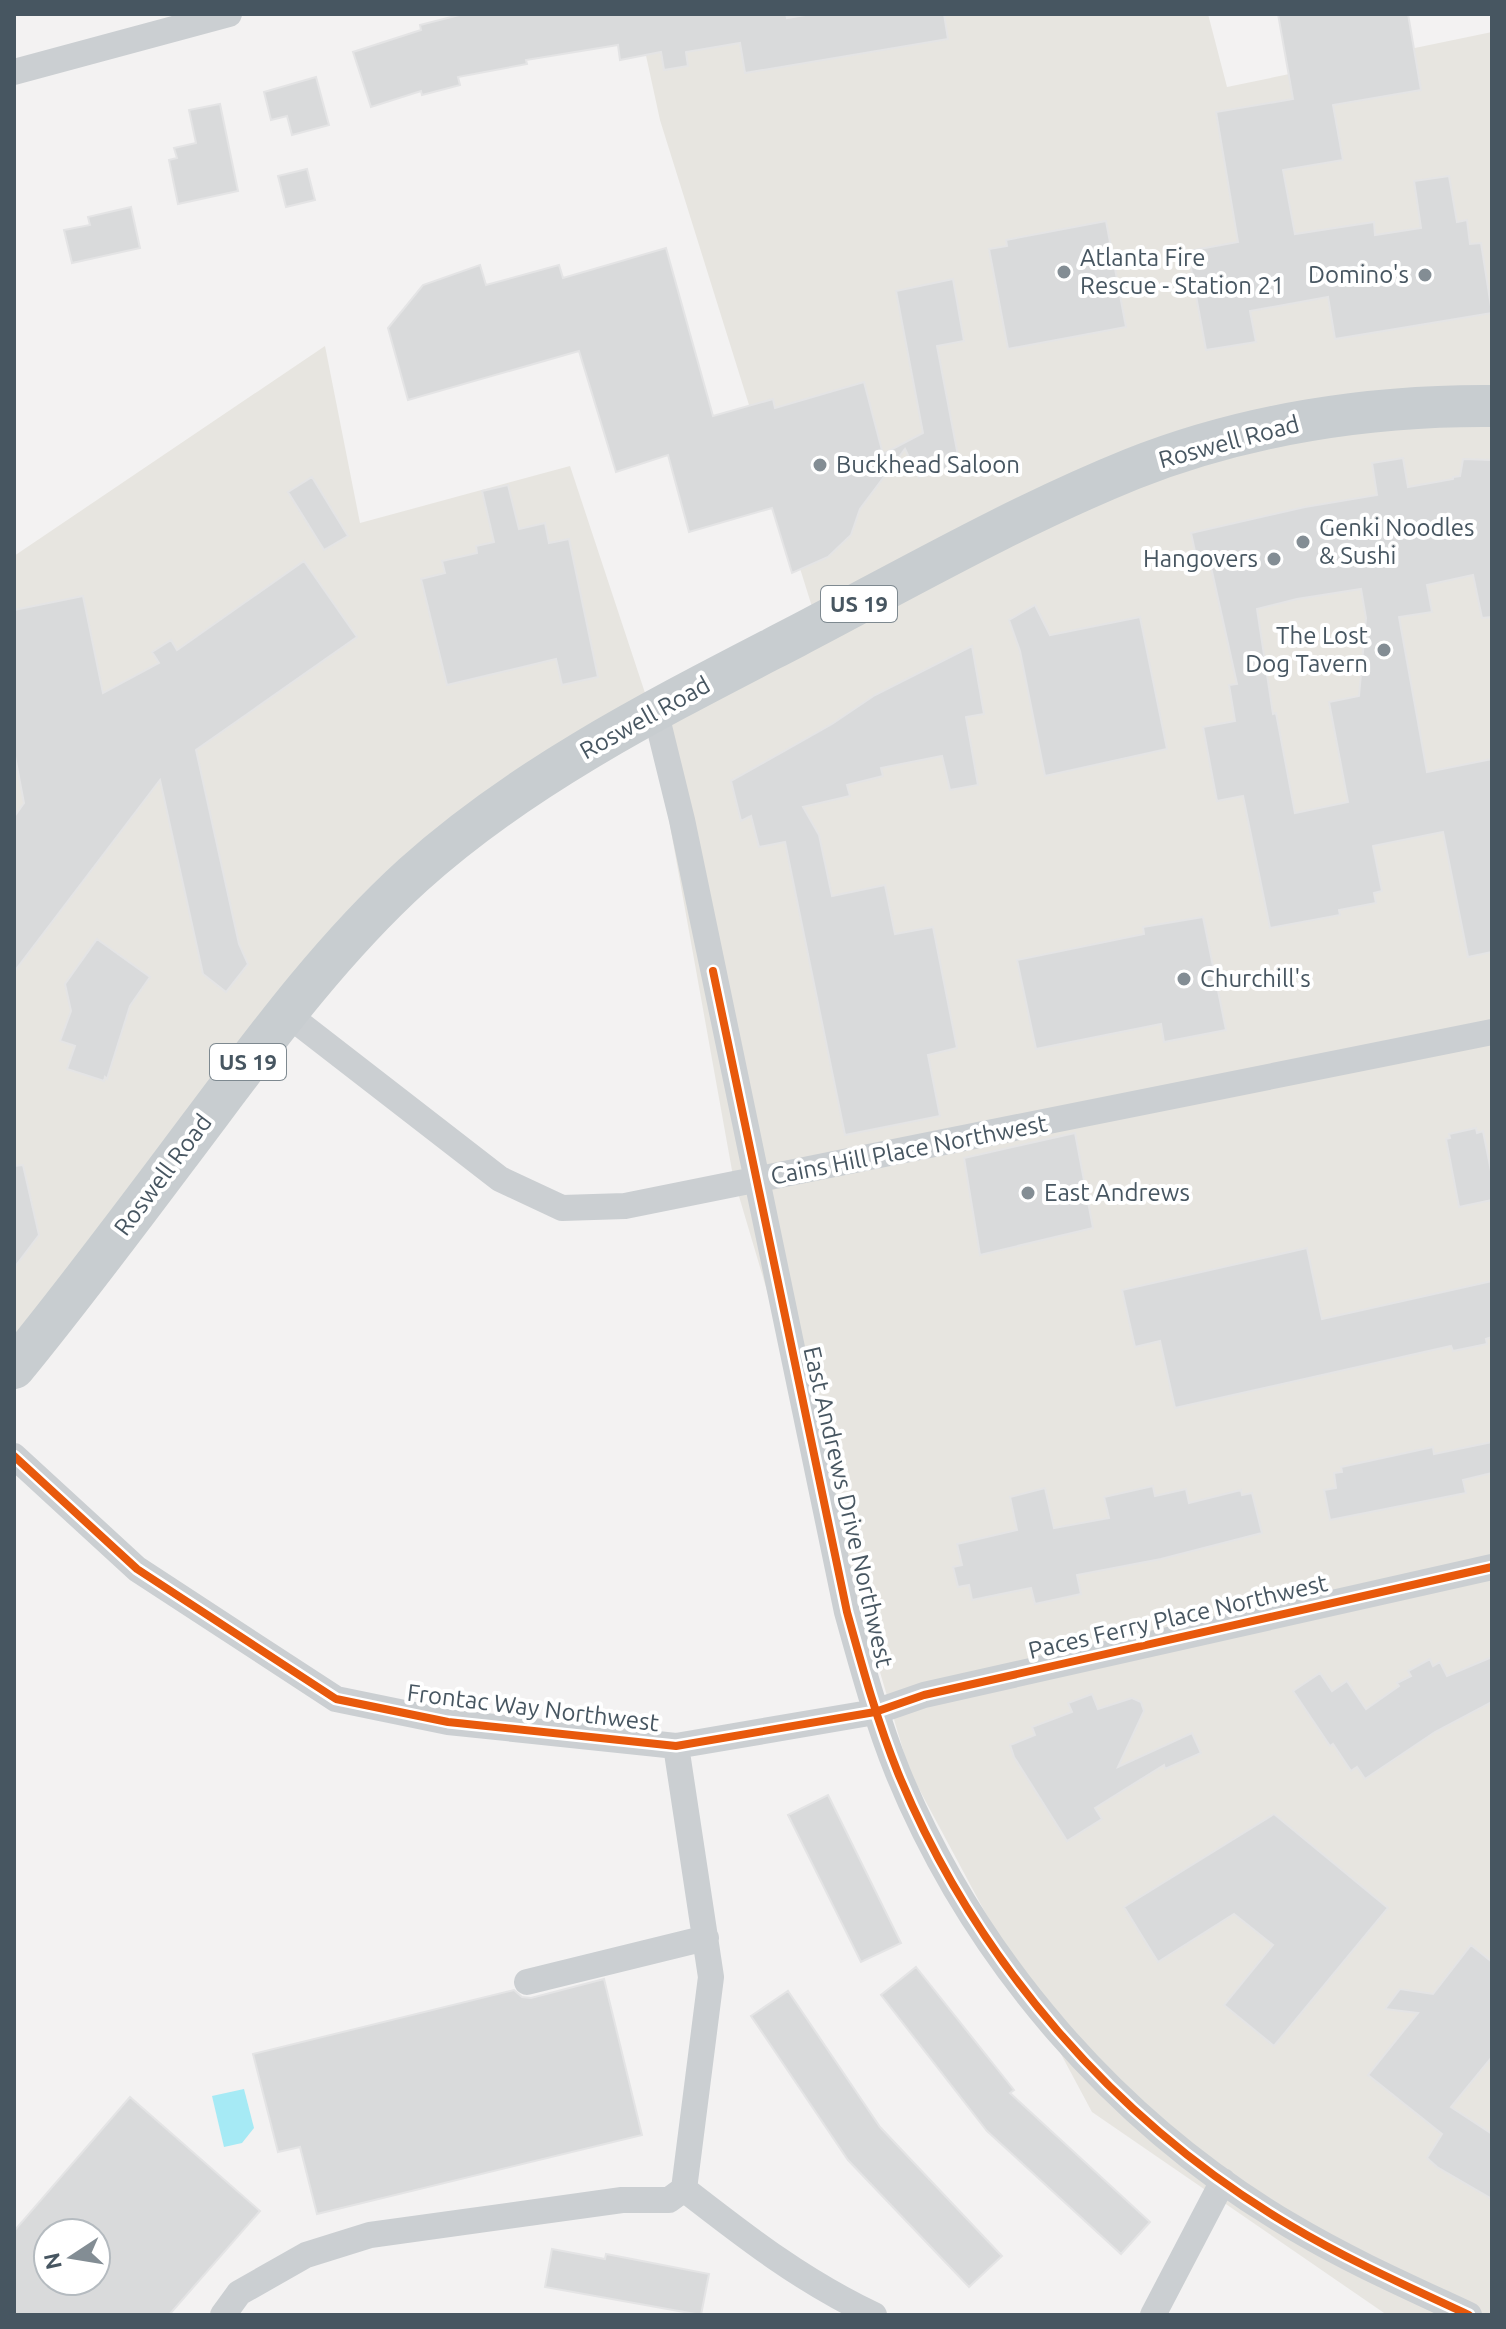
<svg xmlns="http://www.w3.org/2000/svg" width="1506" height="2329" font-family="Ubuntu,sans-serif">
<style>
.commercial{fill:#e7e5e0}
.water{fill:#a6eaf5}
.building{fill:#d9dadb;stroke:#e4e4e5;stroke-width:2;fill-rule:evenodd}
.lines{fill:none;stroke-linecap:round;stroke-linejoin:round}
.street{stroke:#cbcfd2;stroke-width:26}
.primary{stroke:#c8cdd0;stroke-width:42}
.cycleway-casing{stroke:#fff;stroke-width:13}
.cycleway{stroke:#e8590c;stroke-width:8}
.poi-dot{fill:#838d94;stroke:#fff;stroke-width:3}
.labels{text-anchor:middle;stroke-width:8;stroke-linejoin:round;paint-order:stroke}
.shield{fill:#fff;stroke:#7e8990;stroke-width:2}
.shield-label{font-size:22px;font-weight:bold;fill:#475661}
.poi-label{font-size:24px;fill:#475661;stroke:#fff;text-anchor:start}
.street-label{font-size:24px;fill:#475661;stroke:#fff}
</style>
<rect width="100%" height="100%" fill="#f3f2f2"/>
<path class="commercial" d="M637 14H1208L1227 87 1492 32V2315H1387L1092 2112 926 1802 909 1770 733 1176 648 703 351 941 14 1360V556L325 346 360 523 570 466 648 702 818 626 660 120Z"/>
<path class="water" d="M244 2089 254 2128 242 2143 224 2147 212 2096Z"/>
<path class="building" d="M463 14H786L787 18 811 14H944L948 39 745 73 740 43 686 52 688 66 664 70 661 52 620 60 618 45 526 60 527 64 458 77 460 85 422 95 421 91 371 107 353 52 421 30 420 25Z
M1278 14H1408L1421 90 1333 105 1343 160 1283 170 1295 234 1374 222 1375 235 1421 228 1414 181 1449 176 1457 222 1467 220 1470 244 1481 243 1492 313 1335 339 1328 297 1250 311 1256 342 1206 350 1190 263 1195 262 1194 250 1238 242 1216 112 1293 99Z
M316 77 329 125 292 135 287 116 271 120 264 92Z
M220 104 238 191 178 204 169 160 177 158 174 148 196 143 189 110Z
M307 169 315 200 286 207 278 176Z
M131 207 140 248 72 263 64 230 90 225 88 217Z
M1106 221 1126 327 1008 349 989 249 1007 246 1006 240Z
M666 248 713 416 773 399 775 408 864 382 883 454 923 433 896 291 953 279 964 341 937 346 959 461 943 470 925 468 919 478 905 449 860 509 851 535 828 557 792 573 772 508 689 532 668 455 616 472 579 351 408 400 388 328 423 285 480 265 486 285 559 265 563 278Z
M1403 458 1408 487 1453 479V477L1460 476 1463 459 1492 460V617L1482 618 1473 575 1427 585 1432 612 1399 617 1427 772 1492 759V952L1468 957 1443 832 1373 846 1382 891 1374 893 1376 903 1339 910 1340 915 1270 928 1243 796 1217 801 1203 727 1235 721 1229 685 1237 684 1209 558 1197 561 1191 533 1305 507 1377 495 1372 463ZM1361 589 1366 618 1359 696 1329 702 1348 802 1295 813 1276 713 1273 714 1257 609 1297 599Z
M312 477 348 536 324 550 288 492Z
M508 485 519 529 545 523 549 543 569 539 598 677 562 685 556 659 447 685 421 579 445 573 442 561 477 553 476 546 494 542 482 491Z
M304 561 357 637 196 750 239 944 248 964 226 992 203 974 160 780 14 972V817L24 803 14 751V610L83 596 103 693 159 663 152 652 171 640 177 650Z
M1035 605 1050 635 1140 617 1167 749 1045 776 1020 651 1009 620Z
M972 646 984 714 966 717 978 785 950 790 942 756 881 768 883 776 847 785 850 796 803 807 819 835 832 896 885 885 895 934 933 927 957 1048 928 1055 940 1116 845 1135 785 842 759 847 751 816 741 821 731 781 832 724 875 695Z
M1203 917 1226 1030 1164 1042 1161 1024 1036 1049 1017 960 1144 934 1143 927Z
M97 939 150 977 130 1006 107 1079 105 1077 104 1081 67 1069 75 1046 60 1041 71 1011 65 984Z
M1476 1128 1477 1133 1483 1131 1492 1176V1200L1459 1207 1446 1139 1450 1138 1449 1134Z
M1075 1133 1093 1228 980 1255 964 1158Z
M23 1165 39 1235 14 1268V1166Z
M1307 1248 1322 1319 1492 1281V1337L1486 1339 1487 1344 1453 1351 1451 1346 1175 1408 1160 1341 1135 1347 1122 1290Z
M1492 1442V1473L1463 1480 1466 1493 1330 1520 1324 1490 1336 1488 1334 1473 1342 1472 1341 1467 1433 1447 1434 1454Z
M1153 1486 1155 1496 1186 1489 1189 1503 1241 1490 1242 1495 1252 1493 1262 1533 1161 1559 1077 1575 1081 1594 1035 1604 1031 1588 972 1600 969 1585 958 1587 953 1567 962 1565 957 1544 1017 1530 1010 1497 1045 1488 1054 1528 1109 1518 1104 1497Z
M1492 1657V1702L1435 1732 1365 1779 1357 1767 1351 1771 1333 1744 1330 1746 1293 1691 1320 1673 1332 1691 1347 1681 1366 1709 1399 1686 1397 1683 1411 1676 1408 1671 1430 1659 1433 1666 1440 1662 1447 1676Z
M1092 1694 1098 1709 1132 1698 1141 1702 1144 1711 1118 1767 1192 1733 1201 1753 1165 1769 1164 1765 1095 1808 1102 1819 1067 1841 1014 1757 1010 1745 1035 1735 1032 1727 1072 1712 1068 1703Z
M828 1795 901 1943 861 1962 788 1815Z
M1274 1814 1388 1908 1274 2046 1224 2005 1273 1945 1234 1914 1158 1962 1124 1907Z
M1471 1945 1492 1962V2057L1451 2107 1492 2134V2199L1437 2167 1427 2158 1442 2134 1368 2075 1418 2013 1385 2009 1400 1989 1433 1994Z
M916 1967 1014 2090 1010 2093 1150 2222 1121 2254 987 2131 881 1995Z
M604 1979 642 2135 317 2214 300 2147 278 2152 253 2054 514 1990 522 1997 531 1998Z
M788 1991 880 2127 1002 2256 969 2287 848 2160 751 2016Z
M130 2097 260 2211 169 2315H14V2231ZM48 2233H96V2281H48Z
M552 2249 605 2259 606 2254 709 2274 701 2315 545 2287Z"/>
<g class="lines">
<path class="street" d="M14 72 229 14
M655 710 682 820 847 1612C862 1666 877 1721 898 1773 975 1960 1116 2123 1291 2226 1348 2260 1409 2287 1469 2315
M287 1014 500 1179 562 1208 625 1206 1492 1032
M14 1456 137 1569 336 1699 448 1722 676 1746 875 1712 924 1695 1492 1567
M676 1746 711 1977 684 2189
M527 1982 706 1938
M223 2315 239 2293 306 2255 370 2235 622 2200H669L684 2189C747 2238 802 2281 874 2315
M1153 2315 1223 2181"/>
<path class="primary" d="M14 1368C82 1285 146 1198 210 1113 272 1030 336 945 413 875 525 774 662 706 795 637 906 579 1016 516 1132 469 1245 424 1371 405 1492 406"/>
<g class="cycleway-casing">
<path id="cycleway" d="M713 971 847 1612C862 1666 877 1721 898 1773 975 1960 1116 2123 1291 2226 1348 2260 1409 2287 1469 2315
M14 1456 137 1569 336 1699 448 1722 676 1746 875 1712 924 1695 1492 1567"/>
</g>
<use href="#cycleway" class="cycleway"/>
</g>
<g class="poi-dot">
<circle cx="1064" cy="272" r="8"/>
<circle cx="1425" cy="275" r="8"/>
<circle cx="820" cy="465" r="8"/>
<circle cx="1303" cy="542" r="8"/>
<circle cx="1274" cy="559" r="8"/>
<circle cx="1384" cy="650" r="8"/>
<circle cx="1184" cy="979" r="8"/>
<circle cx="1028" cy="1193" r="8"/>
</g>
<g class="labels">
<g class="shield">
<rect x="821" y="586" width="76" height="36" rx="6"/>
<rect x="210" y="1044" width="76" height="36" rx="6"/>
</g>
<g class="shield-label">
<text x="859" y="612">US 19</text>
<text x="248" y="1070">US 19</text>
</g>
<g class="poi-label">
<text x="1080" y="266">Atlanta Fire<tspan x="1080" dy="28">Rescue - Station 21</tspan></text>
<text x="1409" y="283" text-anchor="end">Domino's</text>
<text x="836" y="473">Buckhead Saloon</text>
<text x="1319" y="536">Genki Noodles<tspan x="1319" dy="28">&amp; Sushi</tspan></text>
<text x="1258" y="567" text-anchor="end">Hangovers</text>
<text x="1368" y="644" text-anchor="end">The Lost<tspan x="1368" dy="28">Dog Tavern</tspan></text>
<text x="1200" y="987">Churchill's</text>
<text x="1044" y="1201">East Andrews</text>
</g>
<g class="street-label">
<text transform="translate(1229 442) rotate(-15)" y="8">Roswell Road</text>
<text transform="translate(645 718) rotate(-29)" y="8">Roswell Road</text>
<text transform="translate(909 1150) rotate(-11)" y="8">Cains Hill Place Northwest</text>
<text transform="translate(163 1175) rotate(-53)" y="8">Roswell Road</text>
<text transform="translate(848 1507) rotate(77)" y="8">East Andrews Drive Northwest</text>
<text transform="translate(1178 1617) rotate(-13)" y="8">Paces Ferry Place Northwest</text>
<text transform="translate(533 1708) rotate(7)" y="8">Frontac Way Northwest</text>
</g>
</g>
<rect width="1506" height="2329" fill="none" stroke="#475661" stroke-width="32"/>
<g transform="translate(72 2257) rotate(258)"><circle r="38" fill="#ffffff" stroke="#b5bbc0" stroke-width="2"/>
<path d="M0-6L14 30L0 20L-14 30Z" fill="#838d94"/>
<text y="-12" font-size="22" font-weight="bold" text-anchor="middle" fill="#475661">N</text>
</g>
</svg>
